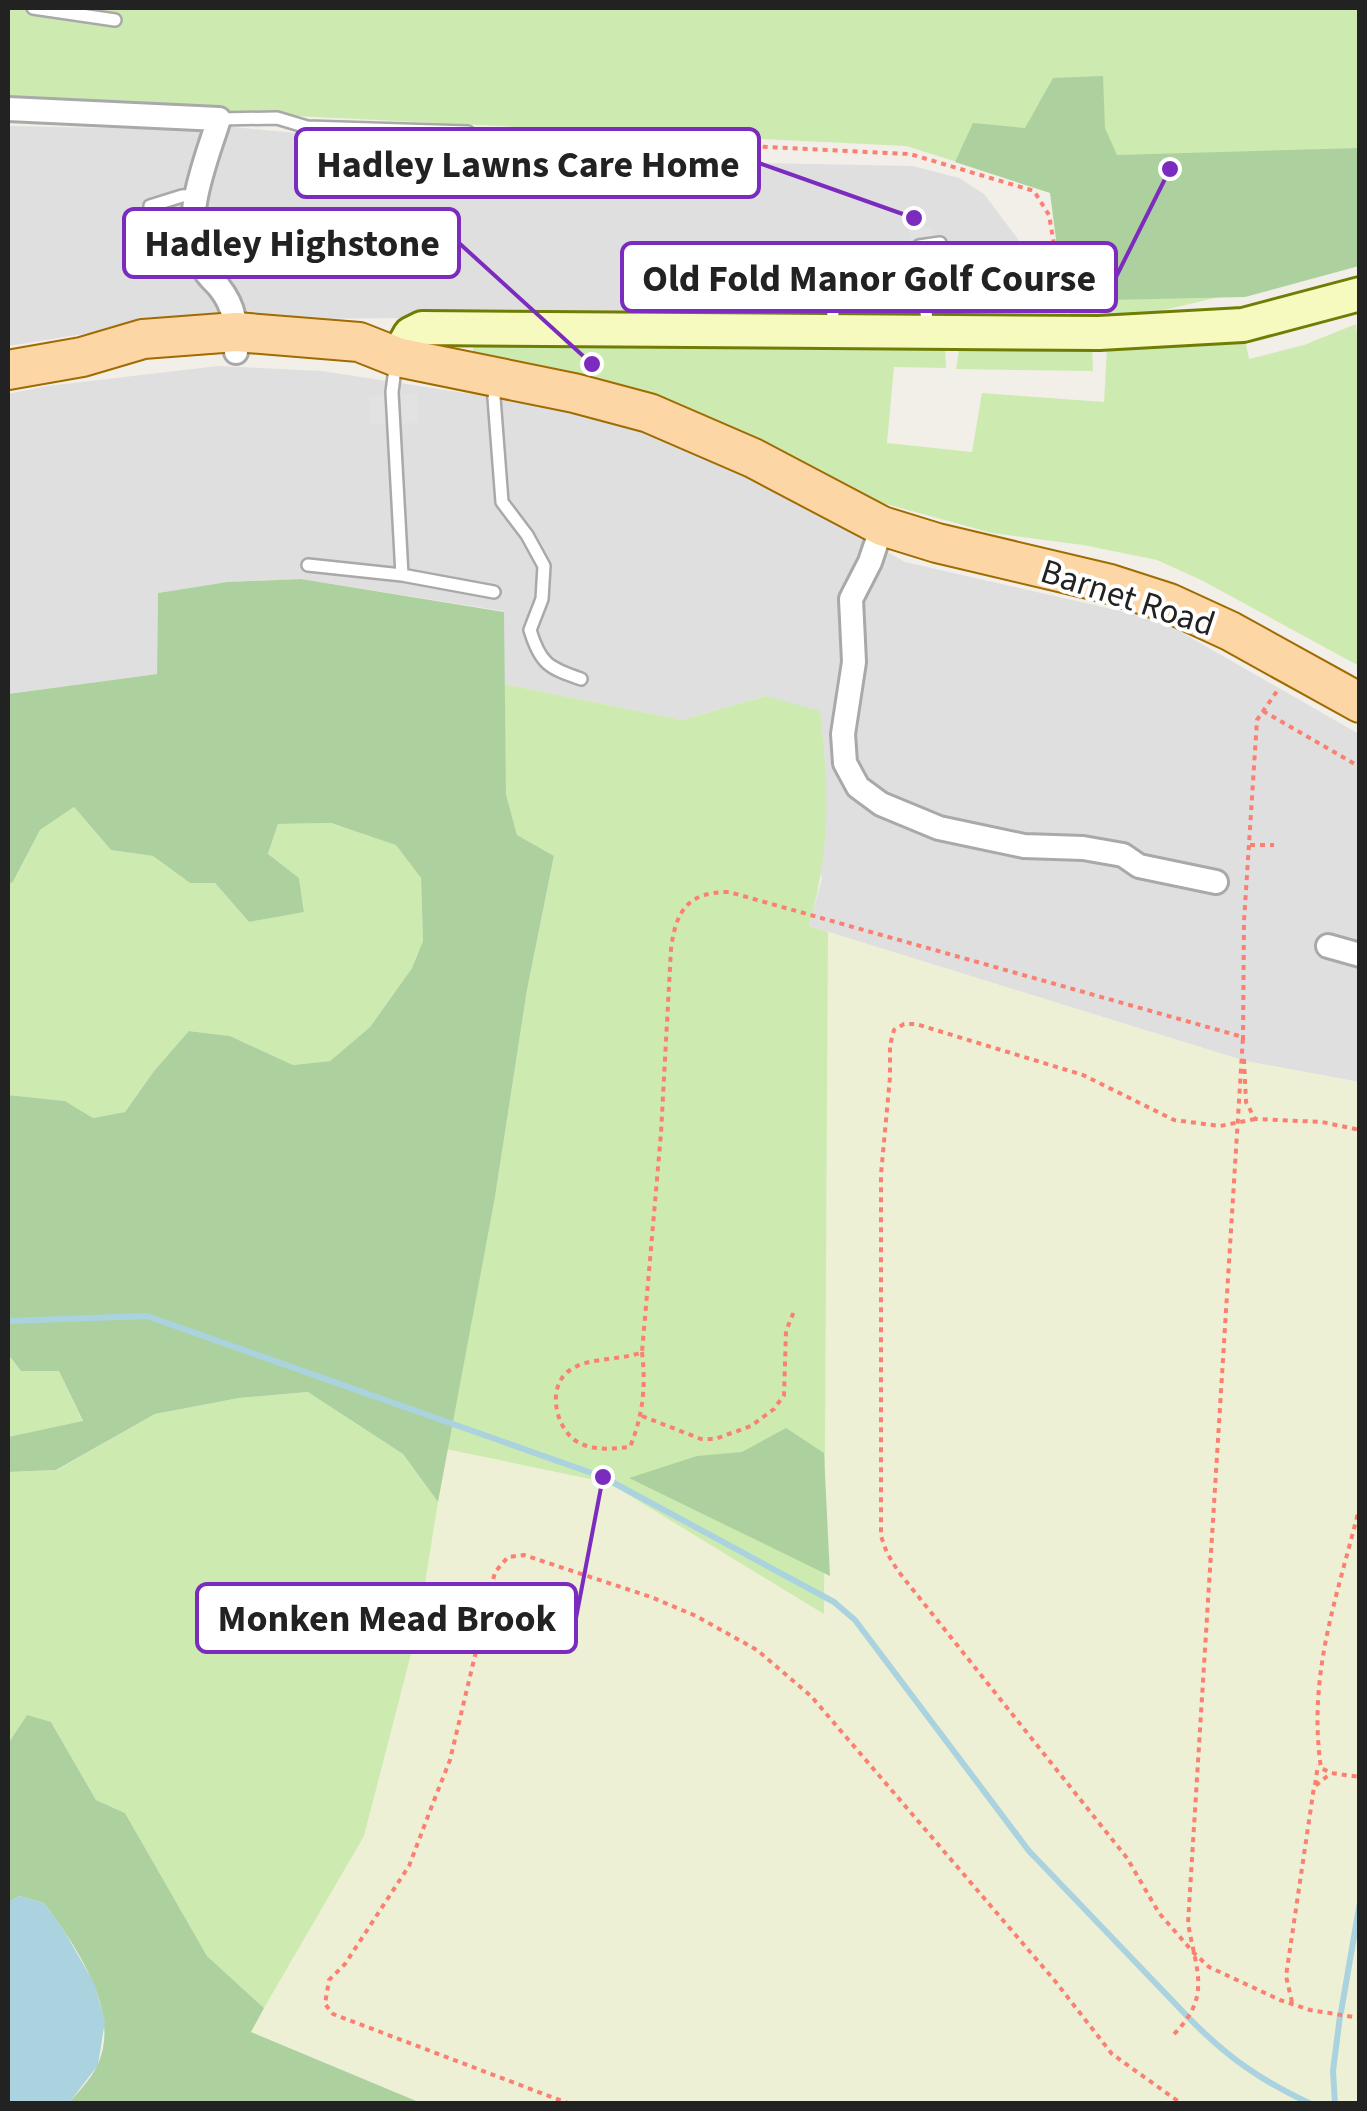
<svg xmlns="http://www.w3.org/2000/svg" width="1367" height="2111" font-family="'Source Sans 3',sans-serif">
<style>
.residential{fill:#e0dfdf}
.farmland{fill:#eef0d5}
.grass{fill:#cdebb0}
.forest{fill:#add19e}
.parking{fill:#e2e2e2}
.water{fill:#aad3df}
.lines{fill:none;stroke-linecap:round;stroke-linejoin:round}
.stream{stroke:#aad3df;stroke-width:6}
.lane-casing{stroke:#a9a9a9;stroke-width:16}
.street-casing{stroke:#a9a9a9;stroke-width:28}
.secondary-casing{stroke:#707d05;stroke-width:38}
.primary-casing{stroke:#a06b00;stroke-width:42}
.path{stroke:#fa8072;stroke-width:4;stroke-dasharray:5 5;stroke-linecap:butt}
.lane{stroke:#fff;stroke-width:11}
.street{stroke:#fff;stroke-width:22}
.secondary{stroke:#f7fabf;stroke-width:32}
.primary{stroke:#fcd6a4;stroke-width:38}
.labels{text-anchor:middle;stroke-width:8;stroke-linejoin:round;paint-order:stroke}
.street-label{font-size:35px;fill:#222;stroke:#fff}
.leader{fill:none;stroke:#7b2cbf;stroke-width:4}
.callout-dot{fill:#7b2cbf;stroke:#fff;stroke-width:4}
.callout{fill:#fff;stroke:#7b2cbf;stroke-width:4}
.callout-label{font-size:38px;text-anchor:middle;font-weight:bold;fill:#222}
</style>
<rect width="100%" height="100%" fill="#f2efe9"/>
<path class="residential" d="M8 126 200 130 233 127 572 159 913 166 959 178 984 194 1038 266 1065 313 805 305 804 315 170 320 8 346Z
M218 366 322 371 561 408 690 447 744 472 905 562 1160 620 1359 734V1082L1245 1061 809 926 822 878 766 696 682 720 504 684 503 611 301 579 227 582 158 593 157 674 8 694V394L47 386Z"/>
<path class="farmland" d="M828 932 1245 1061 1359 1082V2103H421L250 2031 364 1836 418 1627 446 1449 609 1483 824 1613Z"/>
<path class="grass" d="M8 8H1359V264L1105 324H1072L1053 192 906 146 8 102Z
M1356 324 1360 366 1359 666 1203 581 1157 560 1083 545 992 533 882 503 779 456 473 354V346L476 343 945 347 946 368 894 367 887 443 972 452 982 393 1104 402 1107 348 1243 330 1249 359 1304 345Z
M964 344 1092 347 1093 371 956 369 959 350Z
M504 684 682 720 766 696 820 711C829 791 831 848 809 926L828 932 824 1614 609 1483 446 1449 495 1197 527 990 554 857 517 835 506 794Z
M74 807 111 850 153 856 190 883H215L249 922 304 911 299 878 268 855 278 824 330 823 396 844 421 878 423 941 412 968 370 1027 330 1061 293 1065 230 1036 190 1031 154 1071 125 1112 93 1118 65 1101 8 1095V884L14 881 40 830Z
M8 1354 21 1371H59L83 1422 8 1437Z
M309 1392 403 1454 438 1502 418 1627 364 1836 264 2008 207 1956 125 1813 96 1800 51 1722 8 1744V1472L57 1470 155 1414 239 1398Z"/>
<path class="forest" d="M1103 76 1105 128 1117 155 1359 148V266L1245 297 1064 301 1050 193 955 162 973 123 1025 128 1053 78Z
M301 579 504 612 506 794 517 835 554 856 527 990 495 1197 438 1502 403 1454 308 1392 239 1398 155 1414 56 1470 8 1472V1437L83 1421 59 1371H21L8 1354V1095L65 1101 93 1118 125 1112 154 1071 189 1031 230 1036 293 1065 330 1061 370 1027 412 968 423 941 421 878 396 845 331 823 278 824 268 854 299 878 304 912 249 922 215 883H190L153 856 111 850 74 807 40 830 13 882 8 884V694L157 674 158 593 227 582Z
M786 1428 824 1453 830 1576 629 1478 697 1456 742 1452Z
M27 1715 51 1722 96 1800 125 1813 207 1956 264 2008 251 2032 421 2103H69C78 2092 91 2079 97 2066 123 2012 75 1945 44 1903L19 1896 8 1903V1744Z"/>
<path class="parking" d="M932 226 933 239H939L945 296 917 300 915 288 850 295 848 280 908 273 905 240 910 239 909 229Z
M417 394 418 423 370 425 369 396Z"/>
<path class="water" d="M19 1896 44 1903 63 1929 94 1983 105 2021 98 2065 69 2103 8 2101V1903Z"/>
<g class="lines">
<path class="stream" d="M8 1321 147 1316 603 1477 834 1602 855 1620 1029 1851 1188 2017
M1341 2012 1360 1902
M1190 2019C1228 2058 1262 2081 1311 2104
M1335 2104 1333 2071 1340 2016"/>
<g class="lane-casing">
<path id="lane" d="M33 8 115 20
M219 119 277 118 307 127 468 132
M150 237V206L182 196 196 195
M833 329C833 312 830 295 845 285L922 277
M928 331 919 246 940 243
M396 361 392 392 402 575
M498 382 494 398 502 502 527 535 544 566 542 599 530 630C540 663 548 668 581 679
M308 565 402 575 494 592"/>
</g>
<g class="street-casing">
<path id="street" d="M8 109 219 119C205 164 178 224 204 269 207 276 214 281 219 287 236 308 236 326 236 352
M882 526 870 562 851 599 854 662 843 734 845 763 858 787 881 804 939 828 1024 846 1083 848 1123 855 1139 866 1216 882
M1328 946 1360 955"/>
</g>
<g class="secondary-casing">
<path id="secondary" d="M397 357 410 334 422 328 1099 333 1243 325 1360 294"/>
</g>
<g class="primary-casing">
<path id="primary" d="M8 370 82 357 143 339 236 332 359 342 397 357 574 393 649 413 753 458 882 526 937 543 1110 584 1169 603 1230 631 1360 703"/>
</g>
<path class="path" d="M483 133 910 154 1034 191 1049 215 1065 309
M1263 711 1360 767
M1250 845H1274
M1243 1040 1244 921 1257 720 1277 691
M1244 1059 1246 1102 1255 1119 1322 1122 1360 1130
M1255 1119 1220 1126 1174 1120 1083 1075 916 1024H904L894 1030 890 1045V1077L881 1174V1536L887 1553 898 1571 1127 1858 1159 1913 1193 1952 1209 1967 1280 2000 1310 2010 1360 2018
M1360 1350V1370
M642 1352C646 1387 643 1415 630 1447 612 1449 592 1451 576 1441 558 1429 549 1397 562 1378 578 1355 619 1362 642 1352L661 1133 671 949C676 910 688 892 729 892L1243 1037
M642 1416 701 1439H715L751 1426 774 1409 784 1395 786 1331 795 1309
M1360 1505C1338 1595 1307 1673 1321 1768L1331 1773 1360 1777
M1315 1785 1318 1765
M1292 2002 1286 1976 1314 1787 1331 1773
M1174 2034C1212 1996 1196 1971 1188 1923L1243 1037
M570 2104 333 2014 325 2004 329 1980 345 1964 409 1866 433 1803 450 1760 495 1572 508 1557 524 1555 651 1597 696 1616 757 1650 811 1696 1055 1981 1112 2054 1182 2104"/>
<use href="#lane" class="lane"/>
<use href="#street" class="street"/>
<use href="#secondary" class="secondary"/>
<use href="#primary" class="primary"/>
</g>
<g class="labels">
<g class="street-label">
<text transform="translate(1128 597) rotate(18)" y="12">Barnet Road</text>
</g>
</g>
<path class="leader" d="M914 218L759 163M592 364L459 243M1170 169L1116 277M603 1477L576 1618"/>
<g class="callout-dot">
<circle cx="914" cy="218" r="10"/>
<circle cx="592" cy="364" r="10"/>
<circle cx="1170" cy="169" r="10"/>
<circle cx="603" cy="1477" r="10"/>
</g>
<g class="callout">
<rect x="296" y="129" width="463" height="68" rx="10"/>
<rect x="124" y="209" width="335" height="68" rx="10"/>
<rect x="622" y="243" width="494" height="68" rx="10"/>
<rect x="197" y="1584" width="379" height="68" rx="10"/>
</g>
<g class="callout-label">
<text x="528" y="177">Hadley Lawns Care Home</text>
<text x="292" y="256">Hadley Highstone</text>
<text x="869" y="291">Old Fold Manor Golf Course</text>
<text x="387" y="1631">Monken Mead Brook</text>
</g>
<rect width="1367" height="2111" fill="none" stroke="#222222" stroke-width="20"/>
</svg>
